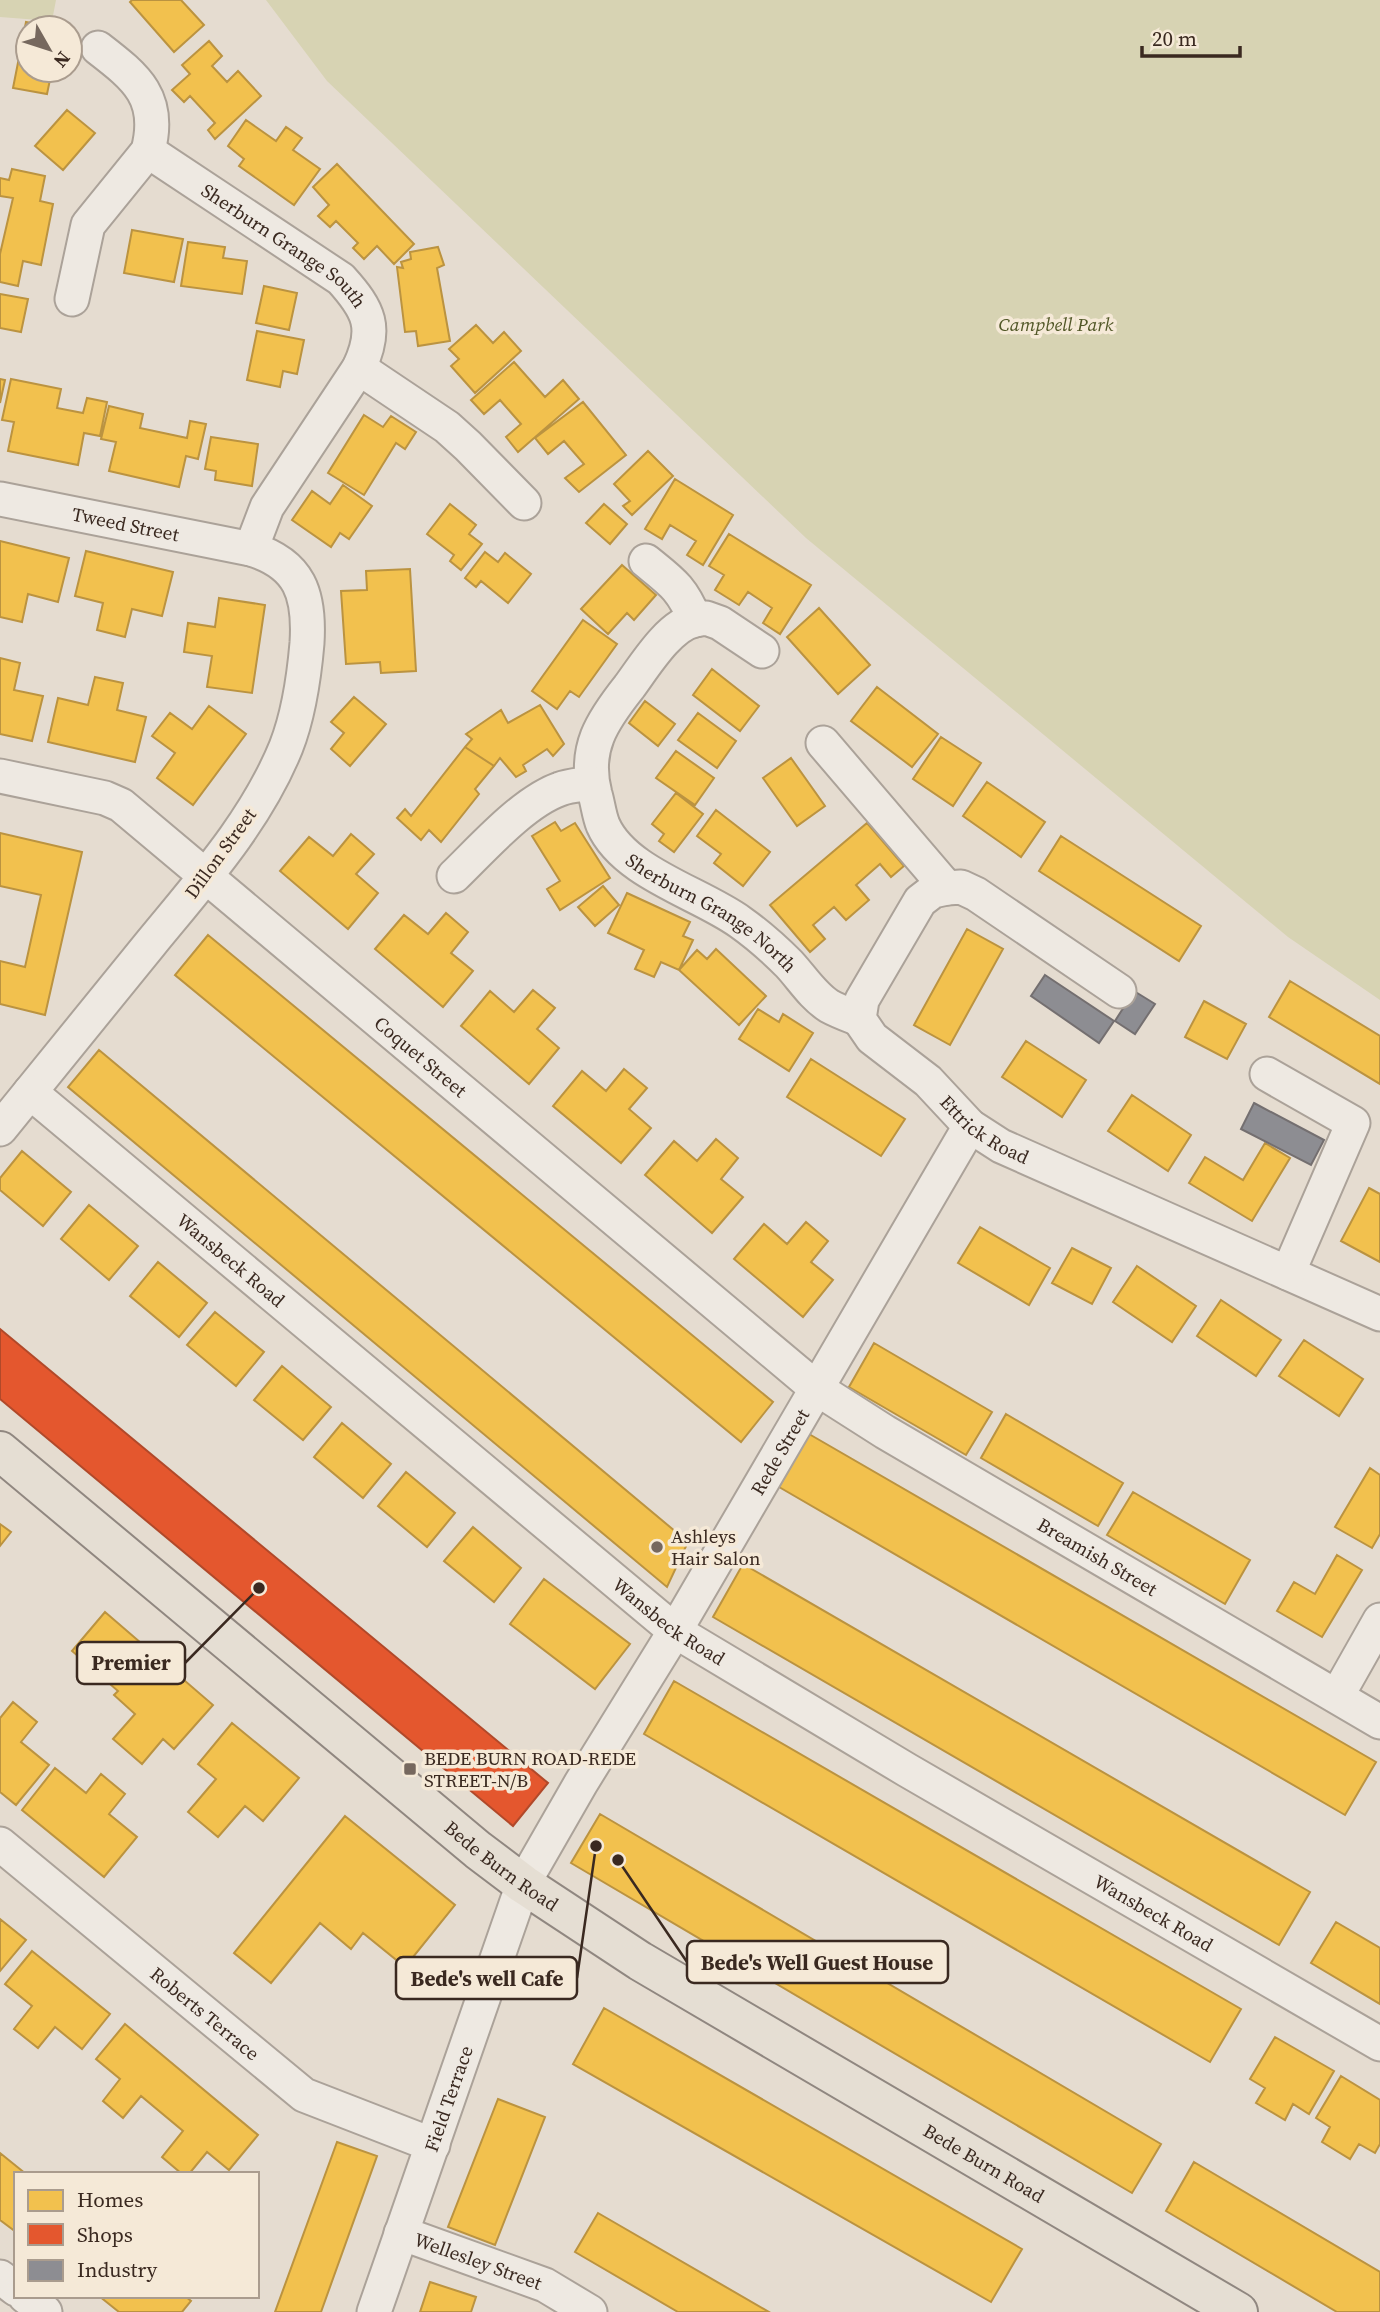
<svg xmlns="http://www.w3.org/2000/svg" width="1380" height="2312" font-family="'Source Serif 4',serif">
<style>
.green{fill:#d7d3b3}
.homes{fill:#f2c14e;stroke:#bb9340;stroke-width:2}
.shops{fill:#e4572e;stroke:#b1492a;stroke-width:2}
.industry{fill:#8d8d92;stroke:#746f70;stroke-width:2}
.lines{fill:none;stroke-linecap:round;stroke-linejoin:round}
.minor-casing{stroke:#aba299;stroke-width:37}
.major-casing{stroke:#908780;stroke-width:42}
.minor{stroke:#eee9e2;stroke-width:33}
.major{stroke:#e5ded3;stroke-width:38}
.poi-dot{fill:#76685e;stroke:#f5e9d7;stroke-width:2.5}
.labels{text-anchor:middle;stroke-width:7;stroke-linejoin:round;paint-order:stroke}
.street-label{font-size:19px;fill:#3a2920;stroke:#f5e9d7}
.park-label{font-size:19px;font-style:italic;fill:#515727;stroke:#f5e9d7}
.poi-label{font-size:19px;fill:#3a2920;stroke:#f5e9d7;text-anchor:start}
.leader{fill:none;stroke:#3a2920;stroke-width:2.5}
.callout-dot{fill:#3a2920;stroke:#f5e9d7;stroke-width:2.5}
.callout{fill:#f5e9d7;stroke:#3a2920;stroke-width:2.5}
.callout-label{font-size:21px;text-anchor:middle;font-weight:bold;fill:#3a2920}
</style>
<rect width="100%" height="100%" fill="#e5dcd0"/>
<path class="green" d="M0 0H56L52 21 0 17Z
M266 0H1380V1000L1288 937 806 538 327 81Z"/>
<path class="homes" d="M132 0H181L204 25 174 52 130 2Z
M26 22 57 28H28V70H52L47 94 13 88Z
M209 41 222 56 212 66 227 82 238 71 261 96 215 139 208 130 215 123 190 96 184 102 172 90 190 74 182 65Z
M67 110 95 133 63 170 35 146Z
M246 120 276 141 286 127 302 138 293 150 320 169 294 205 239 166 244 159 228 146Z
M337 164 414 244 394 264 377 246 364 259 353 248 358 243 336 221 330 227 318 216 329 205 313 187Z
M12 169 45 176 40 201 53 204 41 265 23 261 18 286 0 282V254L13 198 0 196V178L9 180Z
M132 230 183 239 174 282 124 273Z
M188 242 225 247 223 258 247 261 242 294 181 286Z
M438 247 444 265 437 268 450 341 418 346 416 331 405 332 397 267 403 268 401 262 411 259 410 252Z
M264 286 297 293 289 330 256 323Z
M0 294 28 299 21 332 0 328Z
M476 325 493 343 504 332 521 351 475 393 451 366 459 359 449 349Z
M257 331 304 340 297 374 283 371 280 387 247 380Z
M514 362 545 397 563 380 579 399 518 452 506 437 521 424 500 400 484 414 471 400Z
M0 379 5 380 0 403Z
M11 379 61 389 57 408 83 413 87 398 107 402 100 436 84 433 78 465 8 451 14 422 2 420Z
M583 402 626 455 579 492 565 478 584 464 564 441 548 454 535 438Z
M109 406 143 414 140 428 187 438 190 421 206 424 198 459 186 456 179 487 109 471 116 442 101 439Z
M364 415 383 427 391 416 416 432 405 449 396 443 364 495 328 473Z
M211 437 258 444 252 486 215 480 216 471 205 469Z
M648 451 673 476 632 515 623 506 630 501 614 484Z
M675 479 733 515 703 565 687 555 696 541 670 525 662 539 645 529Z
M343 485 372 506 349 539 340 533 331 547 292 520 312 491 330 504Z
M450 504 476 525 469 534 482 544 461 570 450 561 454 555 427 534Z
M604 504 627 524 610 544 586 523Z
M729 534 811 585 780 634 763 623 772 608 748 592 739 605 715 590 724 575 709 566Z
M0 541 69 558 58 602 28 594 22 622 0 617Z
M86 551 173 572 162 616 132 609 125 637 97 630 103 603 75 596Z
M485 552 498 562 505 553 531 574 508 603 481 581 476 587 465 578Z
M622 565 656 595 634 620 627 613 608 634 581 609Z
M410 569 416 671 381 673 380 662 346 664 341 591 367 590 366 571Z
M219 598 265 605 252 693 207 687 212 656 184 652 188 623 215 627Z
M819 608 870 665 838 694 787 637Z
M583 620 617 644 579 697 570 691 557 709 532 691Z
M0 658 20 663 14 690 43 696 32 741 0 734Z
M712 669 759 706 740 731 693 695Z
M95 677 123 683 117 710 146 717 135 762 48 742 58 698 88 705Z
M877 687 938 734 912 767 851 721Z
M354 697 386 724 350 766 331 749 344 733 331 722Z
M645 701 675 724 658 746 629 723Z
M540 705 564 744 553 756 547 749 523 765 526 771 516 777 500 758 494 766 465 747 472 739 466 734 501 710 508 723Z
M209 706 246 734 193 805 157 778 175 753 152 736 170 713 192 729Z
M698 713 736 741 717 768 678 740Z
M941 737 981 763 953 806 913 779Z
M465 747 494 766 475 789 479 794 441 842 429 830 421 840 397 818 405 809 411 816Z
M676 751 714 778 695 805 656 778Z
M791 758 825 806 797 826 763 778Z
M987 782 1045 822 1021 857 963 816Z
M676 793 703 814 674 852 659 841 664 834 652 824Z
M716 810 770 852 743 886 714 863 721 854 697 836Z
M555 822 561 831 575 823 610 878 560 910 547 889 560 881 532 836Z
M867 823 904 866 891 877 880 864 856 885 869 900 846 920 834 907 813 925 825 939 810 952 770 905Z
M0 833 82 852 45 1015 0 1004V961L25 967 41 895 0 886Z
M351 834 374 854 356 874 378 893 348 929 280 871 309 837 333 856Z
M1061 836 1201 926 1179 961 1039 871Z
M603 886 619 905 595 926 578 907Z
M627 893 690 922 683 936 693 940 679 970 661 962 654 977 635 969 644 950 608 933Z
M446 913 468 932 451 953 473 971 443 1007 375 949 404 915 428 934Z
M967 929 1003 949 950 1045 914 1025Z
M208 935 773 1402 741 1442 175 975Z
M716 949 766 996 739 1025 679 970 697 950 707 959Z
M1290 981 1380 1036V1084L1269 1017Z
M533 990 555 1008 537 1029 559 1048 529 1084 461 1026 490 991 514 1012Z
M1204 1001 1246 1024 1227 1059 1185 1037Z
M758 1009 779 1022 783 1014 813 1033 789 1071 739 1039Z
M1026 1041 1086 1080 1062 1117 1002 1077Z
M99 1050 688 1542 667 1587 68 1087Z
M811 1059 905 1119 881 1156 787 1097Z
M624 1069 647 1088 629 1109 651 1128 621 1163 553 1106 582 1071 606 1091Z
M1132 1095 1191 1135 1168 1171 1108 1131Z
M716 1139 738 1158 721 1179 743 1197 712 1233 645 1175 674 1141 697 1161Z
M1265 1143 1290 1158 1252 1221 1189 1183 1205 1157 1243 1180Z
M22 1151 71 1192 43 1226 0 1190V1178Z
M1369 1188 1380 1194V1262L1341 1241Z
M89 1205 138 1246 109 1280 61 1239Z
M806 1222 828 1241 811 1262 833 1280 803 1317 734 1259 764 1224 787 1244Z
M980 1227 1050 1268 1029 1305 958 1263Z
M1072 1248 1111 1268 1092 1304 1052 1283Z
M158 1262 207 1303 179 1337 130 1296Z
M1137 1266 1196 1306 1172 1342 1113 1302Z
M1221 1300 1281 1340 1256 1376 1197 1336Z
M215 1312 264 1352 236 1386 187 1345Z
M1304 1340 1363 1379 1339 1416 1279 1376Z
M874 1343 992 1412 966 1455 849 1387Z
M282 1366 331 1407 303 1440 254 1400Z
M1006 1414 1123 1483 1098 1526 981 1458Z
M342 1423 391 1464 363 1498 314 1457Z
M809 1434 1376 1762 1345 1815 779 1487Z
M1370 1468 1380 1475V1534L1372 1548 1335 1527Z
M406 1472 455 1513 427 1547 378 1506Z
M1133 1492 1250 1560 1225 1604 1107 1535Z
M0 1524 11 1532 0 1546Z
M473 1527 521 1568 494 1602 444 1561Z
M1337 1555 1362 1570 1322 1637 1277 1611 1294 1582 1315 1594Z
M743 1564 1310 1892 1279 1945 713 1617Z
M544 1579 630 1644 595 1689 510 1624Z
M105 1612 213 1705 174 1749 163 1739 142 1764 113 1739 135 1714 114 1695 118 1691 72 1651Z
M674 1681 1241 2009 1210 2062 644 1734Z
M13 1702 37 1722 21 1742 49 1765 16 1805 0 1792V1718Z
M232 1723 299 1778 263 1821 245 1806 218 1837 188 1812 216 1779 198 1764Z
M55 1768 86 1793 101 1774 125 1794 109 1814 137 1837 104 1877 22 1810Z
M600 1814 1161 2144 1132 2193 571 1863Z
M345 1816 455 1905 405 1967 363 1933 351 1949 320 1923 271 1983 234 1953Z
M0 1919 26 1940 0 1971Z
M1336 1922 1380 1948V2004L1311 1963Z
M32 1951 110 2014 82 2049 55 2027 38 2048 14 2029 32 2006 5 1984Z
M604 2008 1022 2249 991 2302 573 2064Z
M125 2024 258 2135 229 2170 207 2152 189 2174H182L162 2157 183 2131 141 2096 123 2118 103 2101 120 2079 96 2059Z
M1275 2037 1334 2071 1309 2114 1293 2104 1285 2120 1256 2103 1265 2088 1250 2079Z
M1341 2076 1380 2100V2144L1375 2153 1359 2144 1350 2159 1322 2142 1330 2127 1316 2118Z
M498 2099 545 2117 495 2245 448 2227Z
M337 2142 377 2156 321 2312H275Z
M0 2153 26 2174H16V2232L0 2220Z
M1194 2162 1380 2272V2312H1337L1166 2211Z
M598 2213 769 2312H678L575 2252Z
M430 2282 476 2297 471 2312H420Z
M99 2296H185L191 2301 182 2312H119Z"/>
<path class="shops" d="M0 1329 548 1783 513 1826 0 1399Z"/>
<path class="industry" d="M1045 975 1114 1021 1099 1043 1031 996Z
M1134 991 1155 1004 1135 1034 1115 1021Z
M1254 1103 1324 1140 1311 1165 1241 1129Z"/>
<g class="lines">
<g class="minor-casing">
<g id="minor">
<path id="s1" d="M148 151 341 279C369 310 378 328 359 368L267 507 251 549"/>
<path d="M72 299 88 225 148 151C162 98 137 78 98 48"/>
<path d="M359 368 447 427 468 446 524 503"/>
<path id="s2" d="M0 499 251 549C300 564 310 594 307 643 304 678 299 714 286 747 256 821 201 882 151 943 100 1005 50 1067 0 1129"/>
<path d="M646 561C672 582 682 588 695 620L706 618 720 623 762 651"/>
<path id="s3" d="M695 620C669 625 644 667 629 687 602 721 583 749 595 794 598 804 599 815 603 825 624 873 700 893 740 922 757 934 774 949 789 964 802 978 813 996 829 1006 838 1011 849 1015 859 1019"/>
<path d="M823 743 947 888 961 887 976 894 1119 991"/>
<path id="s4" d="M0 776 105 798 121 805 816 1388 885 1432 1380 1722"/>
<path d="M454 876C482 849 523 802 560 789 570 785 582 785 592 783"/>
<path id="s5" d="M947 888 933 891 920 901 862 1000 859 1019 872 1038 928 1081 970 1126 1001 1146 1380 1314"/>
<path d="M1267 1074 1353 1123 1288 1273"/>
<path id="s6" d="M30 1092 675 1631 907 1770 1380 2044"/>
<path d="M1337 1696 1380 1620"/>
<path id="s7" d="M0 1844 304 2095 433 2145"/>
<path id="s8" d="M401 2233 545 2285 590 2312"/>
<path d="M0 2277 16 2289"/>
<path d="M25 2296 45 2312"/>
<path id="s9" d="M374 2312 523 1884 581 1783 675 1631 970 1126"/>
</g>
</g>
<g class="major-casing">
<g id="major">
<path id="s10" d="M0 1451 478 1850 523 1884 640 1961 1238 2312"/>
</g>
</g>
<use href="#minor" class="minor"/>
<use href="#major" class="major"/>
</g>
<g class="poi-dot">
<circle cx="657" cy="1547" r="7"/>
<rect x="403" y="1762" width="14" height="14" rx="3.5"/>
</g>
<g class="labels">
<g class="street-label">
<text dy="7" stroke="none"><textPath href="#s1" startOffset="166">Sherburn Grange South</textPath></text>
<text dy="7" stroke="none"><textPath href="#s2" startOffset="128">Tweed Street</textPath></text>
<text transform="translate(220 853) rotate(-54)" y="7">Dillon Street</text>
<text dy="7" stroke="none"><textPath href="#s3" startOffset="387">Sherburn Grange North</textPath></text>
<text dy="7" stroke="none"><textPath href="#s4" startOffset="516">Coquet Street</textPath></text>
<text dy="7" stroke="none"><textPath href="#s5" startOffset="334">Ettrick Road</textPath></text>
<text dy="7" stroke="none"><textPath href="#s6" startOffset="262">Wansbeck Road</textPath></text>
<text dy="7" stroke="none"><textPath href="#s9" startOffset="956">Rede Street</textPath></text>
<text dy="7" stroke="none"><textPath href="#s4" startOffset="1360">Breamish Street</textPath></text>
<text dy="7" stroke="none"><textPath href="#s6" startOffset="830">Wansbeck Road</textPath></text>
<text dy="7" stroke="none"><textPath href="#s10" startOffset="651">Bede Burn Road</textPath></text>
<text dy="7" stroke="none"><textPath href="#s6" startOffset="1396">Wansbeck Road</textPath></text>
<text dy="7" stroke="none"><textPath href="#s7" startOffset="266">Roberts Terrace</textPath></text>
<text dy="7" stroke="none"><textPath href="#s9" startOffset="226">Field Terrace</textPath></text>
<text dy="7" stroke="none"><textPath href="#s10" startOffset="1218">Bede Burn Road</textPath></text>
<text dy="7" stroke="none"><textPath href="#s8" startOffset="82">Wellesley Street</textPath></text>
</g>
<g class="park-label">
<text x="1056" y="331">Campbell Park</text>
</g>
<g class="poi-label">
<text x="671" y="1543">Ashleys<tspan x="671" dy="22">Hair Salon</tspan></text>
<text x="424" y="1765">BEDE BURN ROAD-REDE<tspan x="424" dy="22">STREET-N/B</tspan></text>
</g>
</g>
<path class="leader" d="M259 1588L185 1663M618 1860L687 1962M596 1846L577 1978"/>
<g class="callout-dot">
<circle cx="259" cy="1588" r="7"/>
<circle cx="618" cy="1860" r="7"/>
<circle cx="596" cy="1846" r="7"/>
</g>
<g class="callout">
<rect x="77" y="1642" width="108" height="42" rx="7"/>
<rect x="687" y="1941" width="261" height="42" rx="7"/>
<rect x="396" y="1957" width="181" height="42" rx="7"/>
</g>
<g class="callout-label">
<text x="131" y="1670">Premier</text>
<text x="817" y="1970">Bede's Well Guest House</text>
<text x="487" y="1986">Bede's well Cafe</text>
</g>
<rect x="14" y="2172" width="245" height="126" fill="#f5e9d7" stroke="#aa9c8e" stroke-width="2"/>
<rect x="28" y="2190" width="35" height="21" fill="#f2c14e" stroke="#aa9c8e" stroke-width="2"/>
<text x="77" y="2207" font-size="21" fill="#3a2920">Homes</text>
<rect x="28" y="2224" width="35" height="21" fill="#e4572e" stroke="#aa9c8e" stroke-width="2"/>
<text x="77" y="2242" font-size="21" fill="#3a2920">Shops</text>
<rect x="28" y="2260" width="35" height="21" fill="#8d8d92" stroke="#aa9c8e" stroke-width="2"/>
<text x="77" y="2277" font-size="21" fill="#3a2920">Industry</text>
<g transform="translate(49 49) rotate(129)"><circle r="33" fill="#f5e9d7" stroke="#aa9c8e" stroke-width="2"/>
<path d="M0-5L12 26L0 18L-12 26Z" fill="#76685e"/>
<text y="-10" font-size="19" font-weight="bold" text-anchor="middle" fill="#3a2920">N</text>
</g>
<path d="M1142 46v10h98v-10" fill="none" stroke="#3a2920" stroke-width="3.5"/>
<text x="1152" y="46" font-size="21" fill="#3a2920" stroke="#f5e9d7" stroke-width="5" paint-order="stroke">20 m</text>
</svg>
